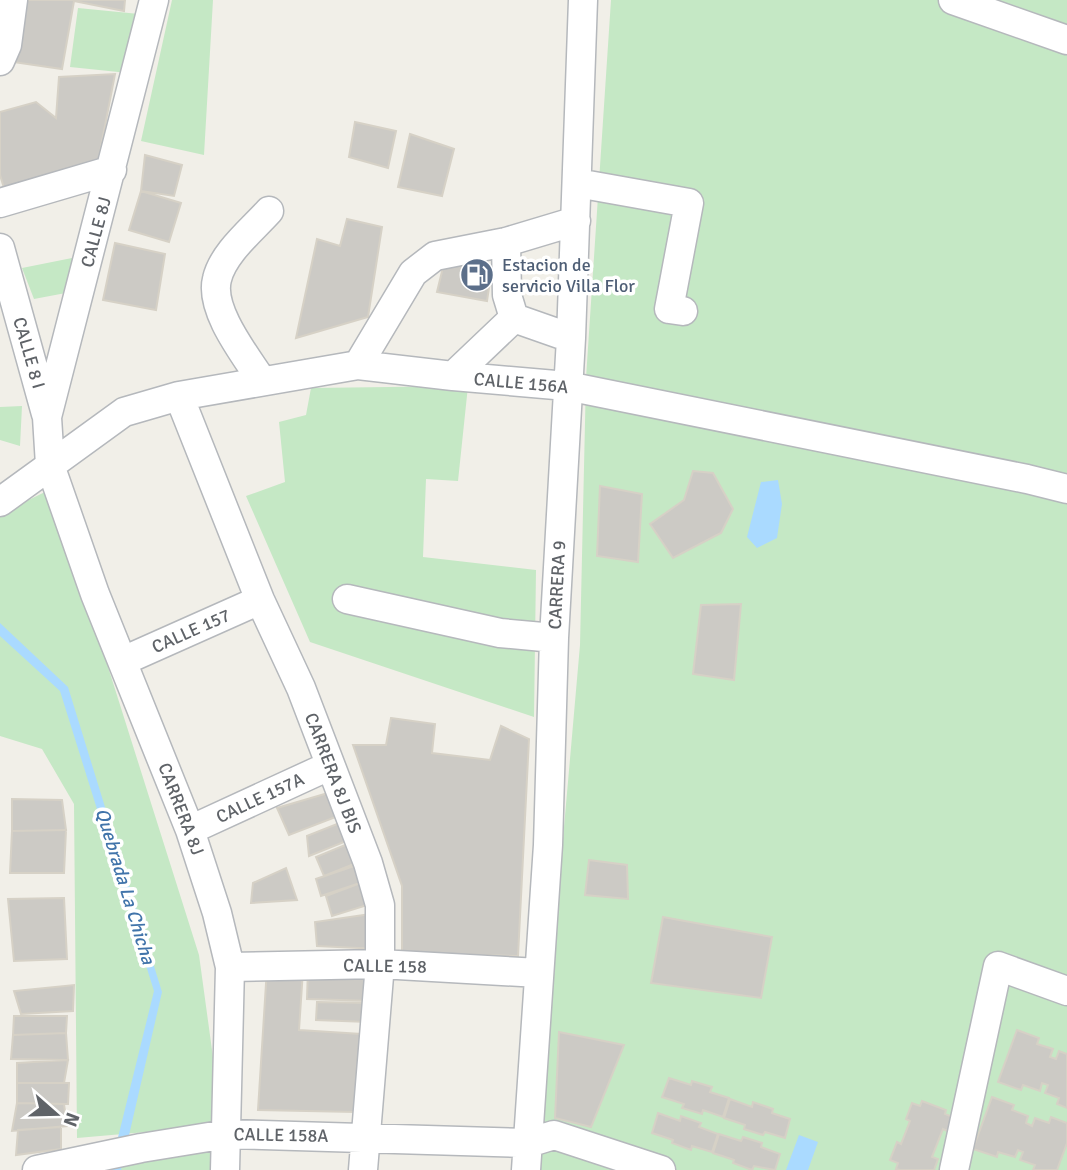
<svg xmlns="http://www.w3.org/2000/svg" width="1067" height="1170" font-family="Signika,sans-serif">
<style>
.green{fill:#c5e8c5}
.water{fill:#aadaff}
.building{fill:#cccac5;stroke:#d6d1c6;stroke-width:2}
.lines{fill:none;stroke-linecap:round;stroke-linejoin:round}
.minor-casing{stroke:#b5b8bc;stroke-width:31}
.minor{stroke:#fff;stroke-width:28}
.labels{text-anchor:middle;stroke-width:7;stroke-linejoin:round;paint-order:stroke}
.street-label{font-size:18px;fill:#5f6368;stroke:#fff}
.service-label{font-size:18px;fill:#4e5e75;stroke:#fff;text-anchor:start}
.water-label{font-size:19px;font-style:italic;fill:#4174aa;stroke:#fff}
</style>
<rect width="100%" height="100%" fill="#f1efe8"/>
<path class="green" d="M172 0H213L204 155 141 141Z
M611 0H1067V1170H532L547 982 562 850 580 645 586 378Z
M78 8 139 14 128 73 70 67Z
M82 256 71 292 34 299 22 268Z
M468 386 458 481 426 479 423 557 536 570 534 717 310 642 246 496 285 482 279 422 306 415 311 388Z
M22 406 20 446 0 440V407Z
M47 491 85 594 199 955 222 1123 219 1170H34L107 1143 138 1134 181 1129 77 1138 74 804 42 749 0 736V514Z"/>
<path class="water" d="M778 480 782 504 777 538 757 548 747 537 761 482Z
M0 623 68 687 162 992 121 1170H110L154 991 60 691 0 636Z
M799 1135 818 1142 808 1170H786Z"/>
<path class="building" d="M25 0H125L124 11 74 1 62 69 13 62Z
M115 74 98 162 4 188 0 175V112L36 102 56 118 59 77Z
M355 122 396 131 388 168 349 157Z
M410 134 454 149 442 196 398 187Z
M145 155 182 165 174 196 141 191Z
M141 191 181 203 169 242 129 230Z
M347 219 382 227 368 317 296 338 317 239 340 246Z
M115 243 165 254 156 310 103 300Z
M445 259 492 268 487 301 437 292Z
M693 471 713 473 733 509 721 533 673 558 650 524 684 500Z
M600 486 642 494 638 562 597 556Z
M741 604 734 680 693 674 701 605Z
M391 718 435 724 432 753 490 760 501 726 529 739 518 956 402 953V886L353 745H386Z
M335 791 346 813 289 835 277 808Z
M12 799 62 800 66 830 12 831Z
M347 820 354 838 309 856 307 836Z
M66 830 64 873H10L12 831Z
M357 840 364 860 324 876 316 857Z
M589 860 627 865 628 899 585 895Z
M357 865 363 882 321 896 316 879Z
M286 868 297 900 251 903 253 883Z
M363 882 377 902 332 916 326 896Z
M64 898 67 959 14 961 8 899Z
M378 913 379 949 317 946 315 922Z
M663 917 772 937 761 998 651 983Z
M267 968 303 970 299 1030 361 1034 355 1112 258 1110Z
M308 968 374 970 373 1001 307 999Z
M74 985 73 1011 21 1014 14 991Z
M317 1002 369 1003 368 1022 316 1020Z
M14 1016H67L66 1033 13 1035Z
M1017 1030 1039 1038 1037 1044 1053 1049 1050 1057 1056 1059 1059 1051 1067 1054V1108L1057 1104 1059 1098 1045 1093 1048 1085 1042 1083 1040 1091 1023 1085 1021 1090 998 1082Z
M559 1032 624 1045 591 1127 555 1118Z
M66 1033 68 1060 11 1059 13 1035Z
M68 1060 64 1083H17V1063Z
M669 1078 691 1085 692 1081 712 1087 710 1092 729 1098 723 1117 703 1110 702 1114 682 1108 684 1104 662 1097Z
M17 1083H69L68 1104 17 1103Z
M992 1097 1014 1105 1012 1110 1028 1116 1026 1123 1032 1126 1035 1118 1049 1123 1051 1117 1067 1123V1143L1057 1170H1033L1035 1165 1020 1160 1023 1152 1018 1150 1015 1157 998 1152 997 1157 973 1149Z
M730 1099 752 1107 753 1102 773 1109 772 1113 790 1119 785 1138 765 1132 763 1135 744 1129 745 1125 724 1118Z
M922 1101 946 1110 945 1114 953 1117 947 1131 943 1129 932 1157 938 1159 934 1170H900L896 1169 898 1163 890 1160 897 1142 901 1144 910 1121 906 1119 912 1103 920 1106Z
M17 1103 64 1104 67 1126 12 1131Z
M658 1113 680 1121 681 1116 701 1123 699 1127 718 1134 712 1152 692 1146 691 1150 672 1143 673 1140 652 1133Z
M61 1127V1149L16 1155 18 1130Z
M719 1134 741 1141 743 1137 762 1143 761 1147 780 1154 775 1170 754 1166 752 1170 733 1163 734 1160 713 1153Z"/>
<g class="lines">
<g class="minor-casing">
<path id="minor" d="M154 0 47 417 50 465 95 594 190 830 217 913 230 967 225 1170
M953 0 1067 40
M0 61 7 45 13 0
M577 183 689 203 669 309 683 311
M0 203 112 170
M506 242 507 295 514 318 571 338
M0 248 46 414
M358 365 413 273 435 256 506 242 576 221
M453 376 514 318
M262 381C246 356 209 310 217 279 223 253 252 230 269 211
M179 396 260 600 301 688 368 863 380 905V964L363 1170
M0 502 124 412 179 396 358 365 453 376 567 386 1027 479 1067 489
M347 599 500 633 554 638
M123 661 260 600
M190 830 329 766
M230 967 380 964 539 973
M37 1170 141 1148 227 1134 528 1143 554 1135 661 1170
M526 1170 548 845 554 638 571 338 583 0
M954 1170 998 966 1067 991"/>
</g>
<use href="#minor" class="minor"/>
</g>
<defs>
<g id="fuel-disc" transform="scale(1.75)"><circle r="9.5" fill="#5c6f8a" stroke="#fff"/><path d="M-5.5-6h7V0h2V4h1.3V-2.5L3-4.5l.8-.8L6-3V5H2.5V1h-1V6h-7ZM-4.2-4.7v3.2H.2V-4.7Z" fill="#fff"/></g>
</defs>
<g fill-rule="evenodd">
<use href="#fuel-disc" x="477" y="275"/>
</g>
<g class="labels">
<g class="street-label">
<text transform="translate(96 232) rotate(-75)" y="6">CALLE 8J</text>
<text transform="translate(29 353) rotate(74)" y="6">CALLE 8 I</text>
<text transform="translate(521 383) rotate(5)" y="6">CALLE 156A</text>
<text transform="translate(557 585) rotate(-87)" y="6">CARRERA 9</text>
<text transform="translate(191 631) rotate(-24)" y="6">CALLE 157</text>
<text transform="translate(333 773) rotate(69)" y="6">CARRERA 8J BIS</text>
<text transform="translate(260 798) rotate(-25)" y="6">CALLE 157A</text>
<text transform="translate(181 809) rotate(69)" y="6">CARRERA 8J</text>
<text transform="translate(385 966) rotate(1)" y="6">CALLE 158</text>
<text transform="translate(281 1135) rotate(1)" y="6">CALLE 158A</text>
</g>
<g class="service-label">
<text x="502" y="271">Estacion de<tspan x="502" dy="21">servicio Villa Flor</tspan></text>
</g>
<g class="water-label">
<text transform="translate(126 886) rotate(73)" y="7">Quebrada La Chicha</text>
</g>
</g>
<g transform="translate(56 1114) rotate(110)" stroke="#ffffff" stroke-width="5" paint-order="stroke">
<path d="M0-5L12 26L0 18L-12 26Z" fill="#5f6368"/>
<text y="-10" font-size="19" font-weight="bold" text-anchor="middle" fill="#5f6368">N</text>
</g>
</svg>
